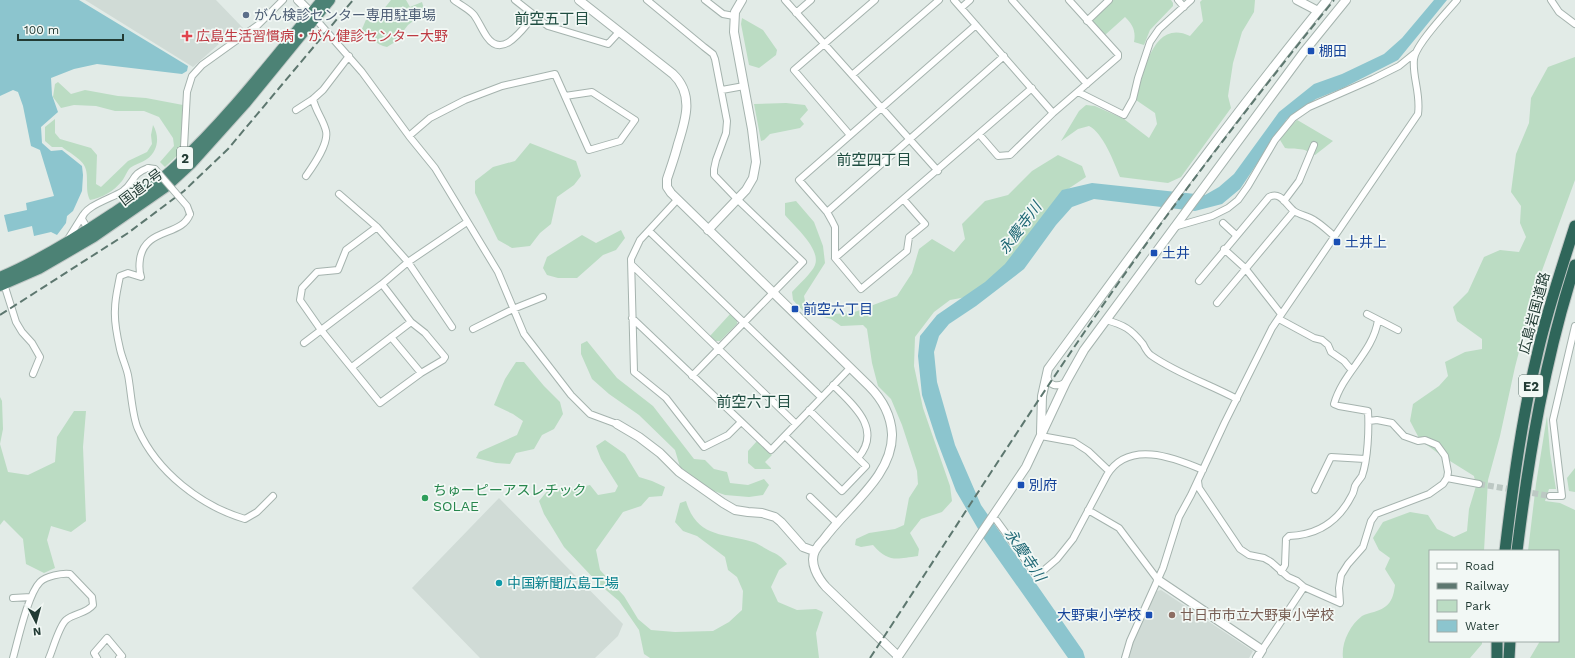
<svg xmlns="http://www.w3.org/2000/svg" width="1575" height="658" font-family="'Work Sans','Noto Sans JP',sans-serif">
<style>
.built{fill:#d0dbd6}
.green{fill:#bbdcc3}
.water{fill:#8cc5ce}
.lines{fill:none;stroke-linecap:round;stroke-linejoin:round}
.minor-tunnel{stroke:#bcc8c3;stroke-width:6;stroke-dasharray:6 3;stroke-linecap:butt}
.minor-casing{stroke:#a5b3ae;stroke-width:8}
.tertiary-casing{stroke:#a5b3ae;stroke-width:10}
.trunk-casing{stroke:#c1c8c6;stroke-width:12}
.motorway-casing{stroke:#c1c8c6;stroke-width:13}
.minor{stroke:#fff;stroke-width:6}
.tertiary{stroke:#fff;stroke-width:8}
.trunk{stroke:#4c8275;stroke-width:10}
.motorway{stroke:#2f665a;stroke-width:11}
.rail{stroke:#5d776f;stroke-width:2;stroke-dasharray:8 4;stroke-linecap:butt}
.minor-bridge-casing{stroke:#a5b3ae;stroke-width:8;stroke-linecap:butt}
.minor-bridge{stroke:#fff;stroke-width:6}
.service-dot{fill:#5c6f8a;stroke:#f2f8f5;stroke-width:1.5}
.health-dot{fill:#e0444e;stroke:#f2f8f5;stroke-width:1.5}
.transit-dot{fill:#1a4fb4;stroke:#f2f8f5;stroke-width:1.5}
.leisure-dot{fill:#2e9e5b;stroke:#f2f8f5;stroke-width:1.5}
.culture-dot{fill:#0f9aa8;stroke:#f2f8f5;stroke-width:1.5}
.education-dot{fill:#8d6e63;stroke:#f2f8f5;stroke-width:1.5}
.labels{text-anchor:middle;stroke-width:3.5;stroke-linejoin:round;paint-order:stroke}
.shield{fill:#f2f8f5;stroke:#60746e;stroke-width:1}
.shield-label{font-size:13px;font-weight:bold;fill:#223b34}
.service-label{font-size:14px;fill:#4e5e75;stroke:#f2f8f5;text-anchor:start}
.health-label{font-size:14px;fill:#be3a42;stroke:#f2f8f5;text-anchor:start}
.transit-label{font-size:14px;fill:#164399;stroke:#f2f8f5;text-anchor:start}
.street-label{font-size:14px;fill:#223b34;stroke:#f2f8f5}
.leisure-label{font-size:14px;fill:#27864d;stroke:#f2f8f5;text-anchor:start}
.culture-label{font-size:14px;fill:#0d838f;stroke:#f2f8f5;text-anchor:start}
.education-label{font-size:14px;fill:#785e54;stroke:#f2f8f5;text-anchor:start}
.neighbourhood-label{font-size:15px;fill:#1f4d41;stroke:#f2f8f5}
.water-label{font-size:15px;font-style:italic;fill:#1f6875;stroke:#f2f8f5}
</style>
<rect width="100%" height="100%" fill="#e2ebe7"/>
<path class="built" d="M85 0H216L243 28 219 44 193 67Z
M499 498 623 624 618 636 595 658H480L412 588Z
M1161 590 1253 651 1249 658H1128L1133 639 1157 591Z"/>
<path class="green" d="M391 0H406L410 7 422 2 425 12 408 25 395 42 387 47C376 45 370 37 362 29L368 15 383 10Z
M1113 0H1171L1173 3V6L1150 30 1144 45 1134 42C1136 31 1133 25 1125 17L1105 35 1091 20Z
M1202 0H1255L1254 12 1242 32 1233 63 1228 96 1231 108 1181 177 1168 183 1120 177C1114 162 1103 133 1089 126L1078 129 1061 141 1079 111 1086 105 1095 106 1124 119 1149 138 1157 124 1155 113 1136 100C1143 75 1152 18 1190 36L1203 21 1200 2Z
M742 18 763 30 777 50 776 55 759 68 749 65 741 24Z
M1575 57V180L1536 287 1515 367 1500 436 1488 480 1484 551H1430V641H1482V644L1470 658H1343C1341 643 1350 625 1362 616 1365 614 1370 613 1374 612 1390 607 1393 600 1395 585L1385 569 1390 558 1379 550 1373 538 1383 522 1410 512 1428 515 1437 529 1454 537 1467 531 1469 509 1476 486 1474 476 1442 456 1420 440 1410 421 1413 404 1439 386 1448 376 1445 362 1465 352 1482 349V339L1457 321 1453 307 1468 292 1484 257 1500 250 1519 252 1526 237 1520 223 1521 206 1511 192 1516 154 1529 123 1531 98 1548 67Z
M58 82 71 94 85 90 118 96 146 98 183 105 181 152 165 167 160 162 174 146 173 138 159 117 144 111H115L96 106 74 105 61 108 53 97 55 84Z
M786 103 805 105 808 110 800 119 804 124 800 128 770 134 764 140 761 141 754 104Z
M55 119V133L60 139 91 148 97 155 96 184 101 187 128 161 147 152 152 144 151 135 153 125C160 137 158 151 147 159 142 163 135 164 130 168 127 171 125 177 122 181 114 191 102 198 90 200 84 189 90 175 84 165 81 159 67 151 62 147H52L45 141V127Z
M1297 120 1299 121 1333 141 1315 155C1310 152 1304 149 1298 149 1293 148 1290 149 1285 148L1280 140 1282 134Z
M530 143 576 161 581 176 574 185 557 197 551 224 540 233 530 246 512 248 498 240 475 193V181L493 167 515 161Z
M1058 155 1082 166 1086 177 1065 191 983 294 950 300 934 312 915 337 914 366 923 408 950 486 952 501 942 512 921 519 910 533 919 549 918 556C896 559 889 563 873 545L861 547 855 545 856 539 869 533 895 529 904 525 909 498 918 484 917 471 902 425 891 399 878 386 872 363 867 329 863 325 841 326 831 319 804 312 793 300 792 292C798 285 812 273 815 265 821 249 795 227 785 215V203L796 201 814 222 823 246 825 263 804 296 806 306 832 314 852 313 897 296 912 273 919 249 932 239 954 252 965 239 962 224 985 201 1008 195 1032 171Z
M621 230 625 238 616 250 603 255 577 278H558L547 275 543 268 547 257 582 235 596 243Z
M731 313 737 319V324L720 341H715L710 336Z
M587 341 617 378 653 406 694 459 705 460 714 469 727 472 730 483 748 485 764 479 769 485 763 495 749 497 725 495 711 490 680 467 675 450 639 415 609 394 592 379 581 354V344Z
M516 362H524L544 386 560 402 563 414 554 429 542 435 534 449 516 453 510 464 496 463 476 458 479 452 517 435 523 421 513 414 494 405 505 379Z
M0 397 2 401 3 429 0 444Z
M74 411H86L83 447 86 521 71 532 51 526 47 540 55 568 44 573 26 564 23 539 4 520 0 525V444L8 472 28 475 55 462 57 437Z
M1547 416 1550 453 1556 489H1549L1545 501 1560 503 1575 510V658H1530L1540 641H1558V551H1528L1536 484Z
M605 440 625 454 639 477 652 481 665 487 662 496 649 497 641 506 623 512 596 550 600 570 624 596 638 619 651 630 675 632 713 631 729 622 742 610 743 591 737 577 728 570 725 557 697 536 683 531 675 522 680 503 686 501C697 538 723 533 753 542 759 544 764 548 770 551 777 554 782 557 787 564L779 570 771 587 778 602 797 610 816 609 823 612 816 633 819 658H650L644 654 639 630 619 601 600 585 564 547 544 514 539 501 548 490 572 489 590 485 598 495 615 492 618 486 601 459 596 446Z
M757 441 772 455 765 462 771 468V469H755L748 463V451Z
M1575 468V492L1569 491 1567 478Z"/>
<path class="water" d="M0 0H79L188 66 187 71 182 74 97 64 74 69 51 78 52 95 58 112 41 127 42 143 51 151 62 150 82 166 83 175 82 191 73 211 67 216 66 223 57 235 51 232 34 236 32 226 8 232 4 215 27 210 26 203 54 196 40 150 31 146 23 106 18 92 13 90 0 96Z
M1434 0H1447L1398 60 1343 88 1316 99 1287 119 1240 189 1222 204 1195 211 1094 199 1072 207 1056 225 1024 269 976 306 949 324 939 336 934 352 937 382 955 445 981 505 1083 651 1085 658H1068L984 539 956 491 936 438 922 395 918 356 920 336 937 315 985 282 1005 264 1062 190 1092 183 1205 195 1219 187 1234 174 1279 112 1314 84 1342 74 1384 54 1402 38Z"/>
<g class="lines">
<path class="minor-tunnel" d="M1479 484 1550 496"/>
<g class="minor-casing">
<path id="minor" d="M454 0C460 5 469 9 474 15 479 22 482 30 487 37 503 60 523 28 534 16
M515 0 548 26 608 44 619 32
M647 0 704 47 713 54 715 59 727 121 726 133 716 160 714 169V175L737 199 803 262 692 376
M705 0 723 14 734 16
M785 0 938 171
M954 0 1053 113
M1012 0 1087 84
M1178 0 1184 7
M1551 0 1559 12 1575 24
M961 8 970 0
M796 13 811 0
M313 16 362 72 409 136 435 168 498 272 524 334 571 395 590 414 617 424
M1087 21 1109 0
M852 75 939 0
M722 90 744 86
M1078 92 1124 115 1133 99 1138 78 1150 42 1159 29 1191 0
M296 110 313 99 323 90 349 56
M979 134 998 156 1010 155 1053 113 1118 57V54L1069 0
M850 135 794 70 875 0
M409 136 430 118 465 100 502 86 555 74 589 150 620 141 635 120 592 92 565 96
M187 156 184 147 187 92 192 76 202 65 258 25 283 0
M306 176C313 166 329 144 326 131 323 119 316 112 313 99
M339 194 377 227 408 262 452 327
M677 200 640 240 631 259 634 372 666 398 704 447 728 435 741 422
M904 200 925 224 909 237 907 251 861 289 835 258V227L832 221 827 212 799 180 976 25
M1284 201 1299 181 1314 145
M827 212 1004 56
M190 214C182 237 145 227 140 259 139 266 139 271 141 277L128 273 120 276C118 287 115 298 115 309 114 322 117 336 120 349 122 358 126 366 128 375 131 390 132 416 138 429 157 472 201 506 245 519L257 512 273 496
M1223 223 1236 235
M377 227 346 250 338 270 317 272 302 288 300 300 321 330 380 403 421 373 443 360 445 357 425 333 411 322 382 284
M1174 227 1212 216 1228 208 1238 200 1248 186 1275 140 1293 118 1309 107 1373 79 1399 66 1415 53
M89 231 82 219C83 206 113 198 123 191 135 182 131 174 148 168
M649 231 821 397
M68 239 83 215
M1224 249 1245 268 1281 314
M835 258 1032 88
M632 265 796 424
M1199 281 1269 197C1281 191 1286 205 1294 211 1300 215 1308 216 1314 220 1321 224 1328 231 1334 236
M4 284 16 322 22 332 32 343 40 357 33 374
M1217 303 1294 211
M1367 314 1398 330
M632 318 771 450 850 368
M1279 319 1314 338 1322 340 1328 345 1331 352 1344 361 1349 367
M1106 320C1124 325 1131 329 1143 344 1145 348 1148 354 1152 356 1178 374 1209 384 1237 399
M473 329 513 309 543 297
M391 337 421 373
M304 343 382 284 408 262 467 222
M352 367 411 322
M1047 375C1048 386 1057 388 1066 382
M833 385C853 405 883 429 858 458
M785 436 842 491 866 466 809 410
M1041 436 1074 442 1088 451 1109 471
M1447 478 1479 484
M1198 481 1199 488 1240 549 1249 555 1264 558 1271 562 1288 577 1297 581 1304 587 1340 603 1339 588 1341 575 1348 564 1363 547 1371 521 1376 514 1429 494 1443 484 1447 478 1448 472 1445 456 1437 445 1425 440 1418 441 1404 436 1392 423 1377 420 1369 421
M1315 490 1331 457 1365 459
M1550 496H1562L1553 420 1575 326
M810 497 837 523
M1088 510 1119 528 1158 580
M997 521 1037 576 1057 559 1073 539 1107 475C1128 440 1173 457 1203 470
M1281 572 1285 565 1286 539 1289 536C1318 535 1339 521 1352 495 1354 492 1354 489 1355 486 1357 482 1360 479 1362 476 1368 459 1369 429 1368 411L1339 406 1334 404C1343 372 1373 353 1378 320
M13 598 31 597
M1262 650 1304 587
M13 658C18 640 28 594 40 582 46 576 62 573 70 574L92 597 93 605C86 614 74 613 66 620 59 626 53 649 49 658
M97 658 94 653 107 638 122 656 119 658
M1125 658 1130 641 1163 568 1179 517 1191 495 1225 422 1272 328 1418 114C1421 93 1412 77 1414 59 1415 45 1447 12 1457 0"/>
</g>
<g class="tertiary-casing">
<path id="tertiary" d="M298 0 311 13
M579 0 673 74C694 94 686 119 678 144 675 156 671 167 667 179V187L671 193 869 386C883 400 891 415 892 434 893 476 847 507 824 539 821 542 817 547 815 551 809 563 818 578 826 587L898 656
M1297 0 1318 11
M708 230 746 190 753 178 756 162 752 129 734 32 735 12 742 0
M617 424 639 437 660 453 679 472 723 503 735 510 748 512 762 513 775 517 781 522 803 547 814 551
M1041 433 1042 396 1048 369C1139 245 1229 120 1327 0
M1158 580 1262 650 1257 658
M897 658 1026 467 1066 382 1084 350 1303 53 1346 0"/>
</g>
<g class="trunk-casing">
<path id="trunk" d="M0 277C40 260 77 237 113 213 135 198 157 184 176 166 230 116 275 56 322 0
M0 286 39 269 94 237 166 187 192 163 245 104 330 0"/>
</g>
<g class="motorway-casing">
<path id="motorway" d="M1505 551C1513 484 1522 417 1538 351 1548 308 1562 267 1575 226
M1517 551C1529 454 1545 358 1575 265
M1497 658V641
M1509 658 1510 641"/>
</g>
<use href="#minor" class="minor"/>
<use href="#tertiary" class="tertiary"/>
<use href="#trunk" class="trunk"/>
<use href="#motorway" class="motorway"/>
<path class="rail" d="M0 315 128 233 184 191 228 149 353 0
M870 658C940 552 1008 444 1079 340 1159 222 1245 110 1334 0"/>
<g class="minor-bridge-casing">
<path id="minor-bridge" d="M148 168 155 169 187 206 190 214"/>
</g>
<use href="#minor-bridge" class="minor-bridge"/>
</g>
<circle class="service-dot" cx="246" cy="15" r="4"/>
<path class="health-dot" d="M185 30h4v4h4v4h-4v4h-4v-4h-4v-4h4z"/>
<g class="transit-dot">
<rect x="1307" y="47" width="8" height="8" rx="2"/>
<rect x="1333" y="238" width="8" height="8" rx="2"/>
<rect x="1150" y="249" width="8" height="8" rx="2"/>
<rect x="791" y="305" width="8" height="8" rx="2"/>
<rect x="1017" y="481" width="8" height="8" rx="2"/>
<rect x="1145" y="611" width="8" height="8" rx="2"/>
</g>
<circle class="leisure-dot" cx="425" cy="498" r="4"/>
<circle class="culture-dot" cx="499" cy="583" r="4"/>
<circle class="education-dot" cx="1172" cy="615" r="4"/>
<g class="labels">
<g class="shield">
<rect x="177" y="147" width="16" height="22" rx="3"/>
<rect x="1519" y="375" width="24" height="22" rx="3"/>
</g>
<g class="shield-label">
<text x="185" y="163">2</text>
<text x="1531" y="391">E2</text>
</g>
<g class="service-label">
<text x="254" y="20">がん検診センター専用駐車場</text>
</g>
<g class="health-label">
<text x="196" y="41">広島生活習慣病・がん健診センター大野</text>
</g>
<g class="transit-label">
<text x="1319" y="56">棚田</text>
<text x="1345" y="247">土井上</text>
<text x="1162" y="258">土井</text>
<text x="803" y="314">前空六丁目</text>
<text x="1029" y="490">別府</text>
<text x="1141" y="620" text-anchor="end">大野東小学校</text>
</g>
<g class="street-label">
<text transform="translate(141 187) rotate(-37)" y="5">国道2号</text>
<text transform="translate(1534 313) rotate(-75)" y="5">広島岩国道路</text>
</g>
<g class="leisure-label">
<text x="433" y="495">ちゅーピーアスレチック<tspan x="433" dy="16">SOLAE</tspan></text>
</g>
<g class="culture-label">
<text x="507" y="588">中国新聞広島工場</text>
</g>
<g class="education-label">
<text x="1180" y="620">廿日市市立大野東小学校</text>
</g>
<g class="neighbourhood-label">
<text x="552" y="24">前空五丁目</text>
<text x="874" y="165">前空四丁目</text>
<text x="754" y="407">前空六丁目</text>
</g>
<g class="water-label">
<text transform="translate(1020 228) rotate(-53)" y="5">永慶寺川</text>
<text transform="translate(1025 555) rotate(56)" y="5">永慶寺川</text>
</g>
</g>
<rect x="1429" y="550" width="130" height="92" fill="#f2f8f5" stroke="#9faca8"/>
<rect x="1437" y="563" width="20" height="6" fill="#ffffff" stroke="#9faca8"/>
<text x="1465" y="570" font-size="12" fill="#223b34">Road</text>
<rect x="1437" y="583" width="20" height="6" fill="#5d776f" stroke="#9faca8"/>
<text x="1465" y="590" font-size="12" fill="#223b34">Railway</text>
<rect x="1437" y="600" width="20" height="12" fill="#bbdcc3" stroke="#9faca8"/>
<text x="1465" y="610" font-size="12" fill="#223b34">Park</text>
<rect x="1437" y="620" width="20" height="12" fill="#8cc5ce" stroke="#9faca8"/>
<text x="1465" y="630" font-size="12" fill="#223b34">Water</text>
<g transform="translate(36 622) rotate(174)" stroke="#f2f8f5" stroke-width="3" paint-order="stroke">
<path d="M0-3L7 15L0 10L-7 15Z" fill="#223b34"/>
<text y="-6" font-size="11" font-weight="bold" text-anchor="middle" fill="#223b34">N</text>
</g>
<path d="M18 34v6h105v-6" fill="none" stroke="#223b34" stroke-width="2"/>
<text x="24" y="34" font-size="12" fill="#223b34" stroke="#f2f8f5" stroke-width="3" paint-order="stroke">100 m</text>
</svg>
